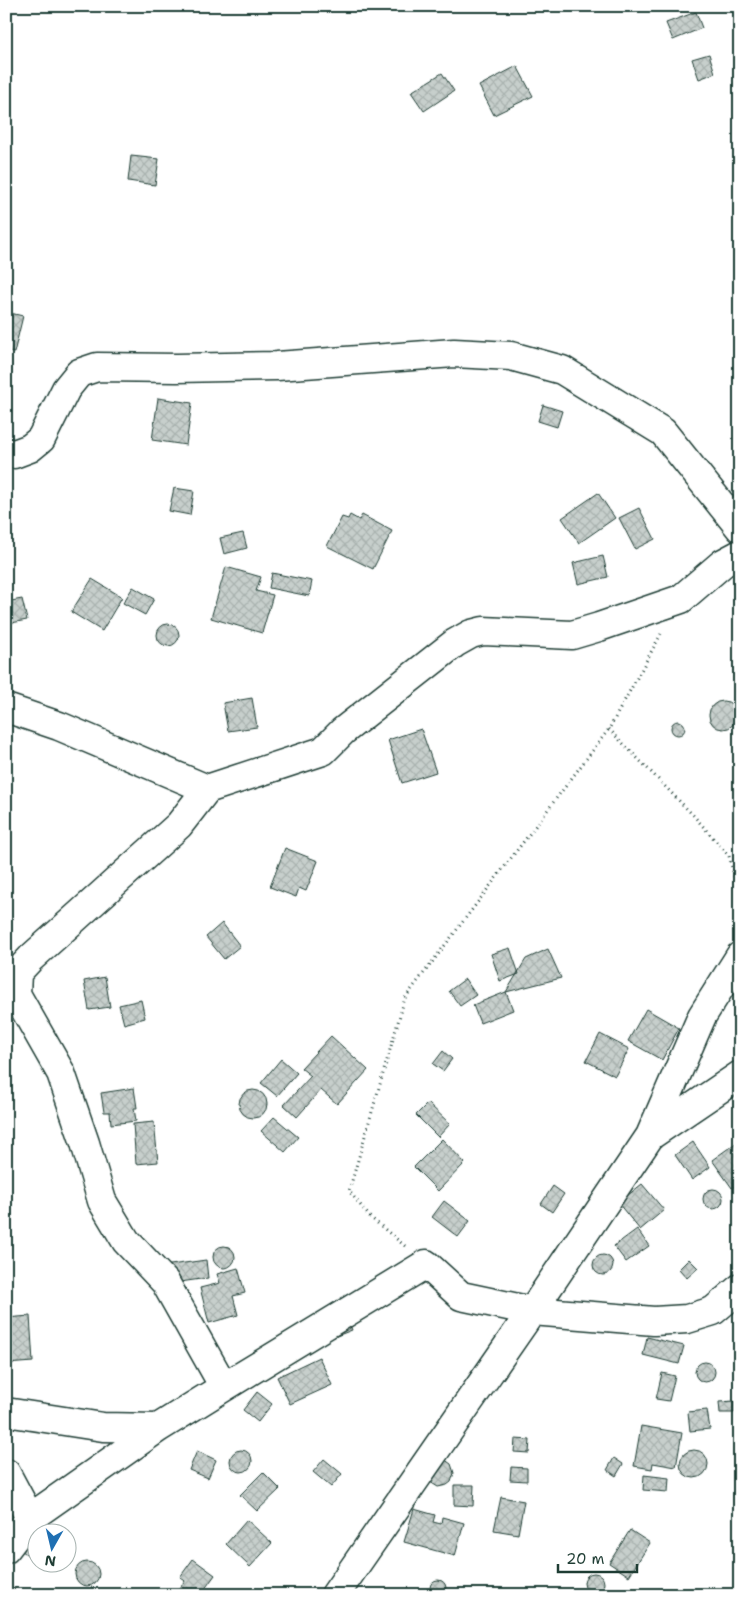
<svg xmlns="http://www.w3.org/2000/svg" width="746" height="1601" font-family="'Shantell Sans',sans-serif">
<style>
.building{fill:url(#building-cross-hatch);stroke:#1f3d34}
.lines{fill:none;stroke-linecap:round;stroke-linejoin:round}
.minor-casing{stroke:#1f3d34;stroke-width:31}
.path{stroke:#1f3d34;stroke-width:3;stroke-dasharray:1 4;stroke-linecap:butt}
.minor{stroke:#fff;stroke-width:28}
</style>
<defs>
<pattern id="building-cross-hatch" width="8" height="8" patternUnits="userSpaceOnUse" patternTransform="scale(1.25)"><rect width="8" height="8" fill="#c7cfcc"/><path d="M0 0l8 8M0 8l8-8" fill="none" stroke="#aab3b0"/></pattern>
</defs>
<rect width="100%" height="100%" fill="#fff"/>
<filter id="ink" filterUnits="userSpaceOnUse"><feTurbulence type="fractalNoise" baseFrequency=".02" numOctaves="2"/><feDisplacementMap in="SourceGraphic" scale="10" xChannelSelector="R" yChannelSelector="G"/><feConvolveMatrix kernelMatrix="1 2 1 2 8 2 1 2 1" color-interpolation-filters="sRGB"/></filter>
<g filter="url(#ink)">
<path class="building" d="M371 6H391V8L372 12Z
M696 12 702 28 673 40 666 23Z
M709 54 715 73 699 79 692 59Z
M517 66 533 96 494 115 479 86Z
M442 73 454 91 424 111 411 92Z
M131 156 159 159 155 185 128 181Z
M6 312 23 316 14 353 6 351Z
M158 398 192 403 186 445 152 440Z
M543 405 562 411 557 427 538 421Z
M174 488 194 491 190 515 169 511Z
M598 493 615 518 579 543 562 518Z
M639 508 655 539 635 549 619 518Z
M350 515 359 520 362 515 392 531 373 569 327 546 342 517 348 519Z
M243 533 247 548 224 554 220 538Z
M603 556 608 577 578 584 573 563Z
M226 567 261 577 256 591 273 595 262 633 211 618Z
M272 573 312 581 309 596 269 588Z
M92 579 122 597 102 631 71 612Z
M133 587 154 599 145 615 123 603Z
M22 599 27 620 6 624V602Z
M157 635a11 11 0 1 1 22 0a11 11 0 1 1-22 0Z
M252 698 257 727 228 731 223 703Z
M709 715a14 14 0 1 1 28 0a14 14 0 1 1-28 0Z
M671 728a7 7 0 1 1 14 0a7 7 0 1 1-14 0Z
M421 729 436 772 402 783 388 740Z
M6 824 11 826 6 838Z
M285 848 318 861 306 891 299 888 296 897 270 887Z
M222 923 240 946 224 959 206 937Z
M510 948 519 974 500 981 491 954Z
M548 949 561 978 506 992 526 959Z
M105 977 110 1007 89 1010 84 981Z
M465 979 476 995 460 1006 449 991Z
M506 992 513 1010 480 1023 473 1005Z
M141 1000 145 1018 124 1024 119 1005Z
M646 1009 679 1028 662 1060 628 1041Z
M600 1034 629 1049 615 1076 586 1061Z
M331 1036 368 1070 337 1104 321 1090 297 1117 284 1105 311 1076 301 1068Z
M443 1051 452 1059 443 1071 433 1064Z
M281 1059 297 1073 277 1096 261 1083Z
M134 1088 137 1108H134L136 1121 111 1124 110 1112H104L101 1093Z
M239 1104a14 14 0 1 1 28 0a14 14 0 1 1-28 0Z
M428 1103 450 1124 438 1137 416 1115Z
M274 1117 298 1137 285 1152 261 1131Z
M154 1122 158 1162 136 1164 133 1124Z
M442 1139 465 1163 438 1191 414 1167Z
M740 1140V1182L732 1188 712 1160Z
M693 1142 710 1167 692 1180 675 1155Z
M642 1184 664 1210 640 1230 618 1203Z
M553 1186 564 1194 552 1212 541 1204Z
M703 1199a10 10 0 1 1 20 0a10 10 0 1 1-20 0Z
M444 1201 470 1221 458 1237 432 1217Z
M637 1229 649 1246 626 1262 614 1246Z
M213 1257a11 11 0 1 1 22 0a11 11 0 1 1-22 0Z
M593 1265a10 10 0 1 1 20 0a10 10 0 1 1-20 0Z
M689 1259 698 1268 687 1278 679 1269Z
M206 1260 208 1278 166 1284 163 1266Z
M238 1268 245 1293 233 1296 238 1315 209 1323 200 1288 220 1283 217 1274Z
M30 1316 33 1362 6 1364V1318Z
M347 1318 352 1330 329 1339 324 1328Z
M647 1337 684 1346 679 1364 643 1355Z
M319 1357 332 1385 290 1404 277 1377Z
M695 1372a10 10 0 1 1 20 0a10 10 0 1 1-20 0Z
M662 1373 675 1376 669 1401 656 1399Z
M257 1392 272 1404 258 1422 243 1410Z
M734 1401V1413H720L719 1402Z
M707 1410 710 1429 690 1431 688 1412Z
M641 1426 682 1433 676 1467 653 1463 652 1469 634 1466Z
M515 1439 530 1440 529 1453 514 1452Z
M680 1464a14 14 0 1 1 28 0a14 14 0 1 1-28 0Z
M230 1461a11 11 0 1 1 22 0a11 11 0 1 1-22 0Z
M197 1451 216 1460 208 1478 189 1470Z
M614 1458 623 1464 616 1476 607 1470Z
M324 1459 342 1474 331 1487 313 1472Z
M444 1459 451 1464 454 1473 451 1482 447 1485 438 1487 430 1482 428 1478Z
M511 1467 527 1468V1481L510 1480Z
M263 1472 280 1489 257 1511 240 1495Z
M644 1475 669 1478 668 1492 643 1490Z
M454 1485H474L473 1506 454 1505Z
M501 1497 524 1501 518 1534 494 1530Z
M414 1509 435 1515 433 1522 441 1524 442 1517 464 1523 455 1556 404 1542Z
M33 1520 48 1532 46 1534H38V1545L29 1556 14 1545Z
M247 1520 272 1543 250 1567 226 1544Z
M630 1530 650 1543 629 1576 609 1563Z
M193 1559 215 1575 204 1590 211 1595H175L185 1581 180 1577Z
M75 1574a12 12 0 1 1 24 0a12 12 0 1 1-24 0Z
M584 1583a10 10 0 1 1 20 0a10 10 0 1 1-20 0Z
M430 1588a8 8 0 1 1 16 0a8 8 0 1 1-16 0Z"/>
<g class="lines">
<g class="minor-casing">
<path id="minor" d="M6 452 14 454 30 448 41 439 66 389 79 373 97 367 177 368 277 366 454 353 511 356 562 370 663 432 740 528
M6 708 59 726 207 789
M650 1136 740 1075
M224 1387 165 1282 126 1241 102 1201 85 1143 61 1073 16 994 17 973 31 958 179 825 207 789 323 751 343 731 455 643 471 634 483 631 572 635 599 627 681 599 723 563 740 554
M6 1412 103 1427 158 1428
M6 1473 30 1518
M6 1549 30 1518 158 1428 224 1387 426 1264 461 1296 532 1311 650 1136 702 1016 740 956
M335 1595 532 1311 654 1321 687 1319 713 1311 740 1288"/>
</g>
<path class="path" d="M609 729 693 815 729 856 740 899
M405 1246 370 1217 349 1191 405 998 609 729 661 634"/>
<use href="#minor" class="minor"/>
</g>
</g>
<rect width="746" height="1601" fill="none" stroke="#fff" stroke-width="25"/>
<rect x="12" y="12" width="721" height="1576" fill="none" stroke="#1f3d34" stroke-width="2" filter="url(#ink)"/>
<g transform="translate(52 1548) rotate(188)"><circle r="24" fill="#ffffff" stroke="#a5b1ae"/>
<path d="M0-4L9 19L0 12L-9 19Z" fill="#1f6fb2"/>
<text y="-8" font-size="14" font-weight="bold" text-anchor="middle" fill="#1f3d34">N</text>
</g>
<path d="M558 1564v8h79v-8" fill="none" stroke="#1f3d34" stroke-width="2.5"/>
<text x="566" y="1564" font-size="15" fill="#1f3d34" stroke="#ffffff" stroke-width="4" paint-order="stroke">20 m</text>
</svg>
